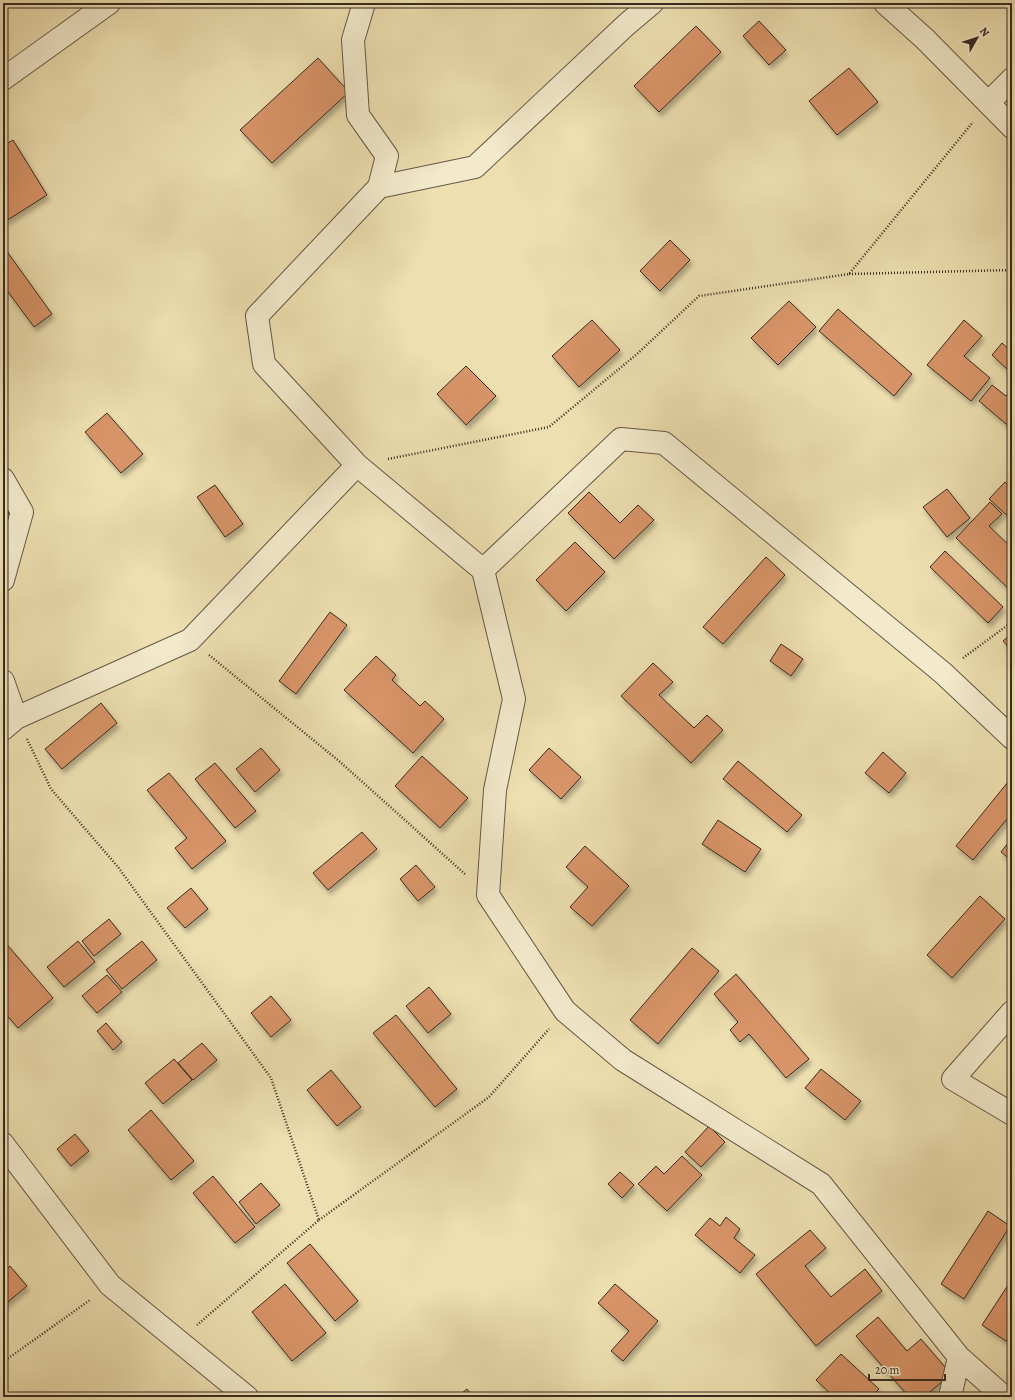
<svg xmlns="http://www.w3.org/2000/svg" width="1015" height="1400" font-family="Alegreya,serif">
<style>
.building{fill:#d79467;stroke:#382b22;filter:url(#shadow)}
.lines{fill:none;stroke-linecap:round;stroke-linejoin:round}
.minor-casing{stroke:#655846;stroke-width:24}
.path{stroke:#382b22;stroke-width:2.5;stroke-dasharray:1 2;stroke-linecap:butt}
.minor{stroke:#f3eacc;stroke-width:22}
</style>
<defs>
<filter id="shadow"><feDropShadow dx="2.5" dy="4.5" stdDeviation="2" flood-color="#0004"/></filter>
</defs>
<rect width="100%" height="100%" fill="#eddfb0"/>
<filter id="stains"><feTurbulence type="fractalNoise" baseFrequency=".005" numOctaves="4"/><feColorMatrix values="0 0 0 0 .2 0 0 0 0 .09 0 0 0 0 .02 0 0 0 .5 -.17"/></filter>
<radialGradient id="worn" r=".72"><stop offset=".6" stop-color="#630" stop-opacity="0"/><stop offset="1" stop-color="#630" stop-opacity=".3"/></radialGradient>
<path class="building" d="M759 21 786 50 769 65 743 36Z
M696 26 721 52 659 112 634 86Z
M318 58 349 92 272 163 240 130Z
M849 68 878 102 837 135 809 101Z
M13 140 47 195 6 221 3 217V146Z
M670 240 690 260 660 291 640 271Z
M3 246 52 314 34 327 3 285Z
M789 301 816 327 778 365 751 338Z
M838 309 912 374 894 396 819 331Z
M592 320 620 350 579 387 552 356Z
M964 320 982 336 964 356 990 378 971 401 927 365Z
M1002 343 1012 352V364L1007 369 992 355Z
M466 366 496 396 466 425 437 394Z
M992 385 1006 396 1012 389V429L979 401Z
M107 413 143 454 121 473 85 432Z
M1005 482 1012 489V520L989 499Z
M215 485 243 524 225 537 197 497Z
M947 489 970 518 947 537 923 507Z
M589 492 620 523 638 505 654 520 614 559 568 513Z
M990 502 1002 514 989 526 1012 548V592L956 538Z
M3 508 9 513 3 522Z
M575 542 605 572 566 611 536 580Z
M945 551 1003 607 988 623 930 567Z
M766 557 785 575 723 644 703 627Z
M330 612 347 625 296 694 279 681Z
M1012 633V651L1003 641Z
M781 644 803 659 791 676 770 661Z
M376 656 396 675 392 680 420 706 425 701 444 719 413 753 344 690Z
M653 663 673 682 659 695 694 728 707 715 723 730 691 763 621 696Z
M101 703 117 723 62 769 45 749Z
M261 748 280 770 255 792 236 769Z
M549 748 581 777 561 799 529 770Z
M883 752 906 773 889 793 865 773Z
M422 756 468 798 440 828 395 786Z
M738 761 802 815 787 832 723 779Z
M215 763 256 811 235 828 195 779Z
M169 773 226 841 192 869 175 848 187 838 147 790Z
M1012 777V813L973 860 956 846Z
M718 820 761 849 745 872 702 844Z
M362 832 377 849 328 890 313 873Z
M1012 838V861L1001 852Z
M585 846 629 886 592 926 570 907 588 887 566 867Z
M416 865 435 887 418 901 400 879Z
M191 888 208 909 185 928 167 908Z
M980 896 1005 919 952 978 927 955Z
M109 919 121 934 94 956 82 941Z
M3 940 53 998 18 1028 3 1011Z
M78 941 95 962 64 987 47 967Z
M142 941 157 960 122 989 106 970Z
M692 948 719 971 658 1044 630 1020Z
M736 974 809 1059 786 1078 749 1034 740 1042 730 1030 738 1022 714 994Z
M107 975 122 992 97 1013 82 996Z
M429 987 451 1014 428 1033 406 1006Z
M271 996 291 1020 271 1037 251 1013Z
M396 1015 457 1089 435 1107 373 1033Z
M106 1023 122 1042 113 1050 97 1031Z
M202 1043 217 1060 193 1080 178 1063Z
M174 1059 192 1080 163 1104 145 1083Z
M821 1069 861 1101 845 1120 805 1088Z
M331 1070 361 1107 337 1126 307 1090Z
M151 1110 194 1161 171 1180 128 1130Z
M709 1126 725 1142 701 1167 685 1152Z
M75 1134 89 1151 71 1166 57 1149Z
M682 1156 702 1175 667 1211 638 1184 656 1166 664 1174Z
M620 1172 634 1185 622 1198 608 1184Z
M213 1176 255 1227 235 1243 193 1193Z
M261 1183 280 1205 256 1224 239 1202Z
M988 1211 1010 1226 964 1299 941 1284Z
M726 1217 740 1229 734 1238 755 1255 740 1273 695 1235 710 1218 720 1226Z
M810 1230 826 1248 805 1266 831 1297 865 1269 882 1291 816 1346 756 1274Z
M310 1244 358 1301 335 1321 287 1263Z
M10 1266 27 1286 3 1306V1272Z
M1012 1279V1331L1006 1341 982 1325Z
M285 1284 326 1333 292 1361 252 1312Z
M615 1284 658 1321 623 1361 611 1351 629 1331 598 1303Z
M878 1317 907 1351 921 1339 951 1374 924 1397H909L856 1336Z
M841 1354 879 1389 871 1397H834L816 1380Z
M467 1389 473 1397H457Z"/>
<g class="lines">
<g class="minor-casing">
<path id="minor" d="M364 3 353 40 358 115 387 156 379 187 257 316 264 364 357 465 483 570 514 699 495 790 488 895 565 1011 623 1060 821 1184 959 1357 950 1397
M885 3 925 39 1012 127
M3 79 109 3
M988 103 1012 79
M379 187 475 167 626 25 652 3
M3 479 22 512 3 580
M483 570 621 439 664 443 943 673 1012 738
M3 681 16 718
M3 729 16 718 190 640 357 465
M1012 1012 953 1079 1012 1114
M3 1144 110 1285 247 1397
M959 1357 1004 1397"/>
</g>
<path class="path" d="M849 274 1012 270
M388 459 549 427 637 354 699 296 849 274 973 122
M209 655 339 761 465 874
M963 658 1012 622
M27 739 51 789 118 867 271 1078 319 1220 197 1325
M319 1220 489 1097 549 1029
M3 1362 90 1300"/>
<use href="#minor" class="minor"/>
</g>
<rect width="1015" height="1400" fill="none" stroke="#eddfb0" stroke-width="16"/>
<rect x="4" y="4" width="1007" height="1392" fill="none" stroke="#382b22" stroke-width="2"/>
<rect x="8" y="8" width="999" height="1384" fill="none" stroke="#382b22"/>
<g transform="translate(977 38) rotate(51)" stroke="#f3eacc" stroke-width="3" paint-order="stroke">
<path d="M0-3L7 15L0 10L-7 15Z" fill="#382b22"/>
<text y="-6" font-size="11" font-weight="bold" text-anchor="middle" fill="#382b22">N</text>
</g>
<path d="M869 1374v6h76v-6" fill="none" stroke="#382b22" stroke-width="2"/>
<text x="875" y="1374" font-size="12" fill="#382b22" stroke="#f3eacc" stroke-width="3" paint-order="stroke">20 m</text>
<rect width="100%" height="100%" filter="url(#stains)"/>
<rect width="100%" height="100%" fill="url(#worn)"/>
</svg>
